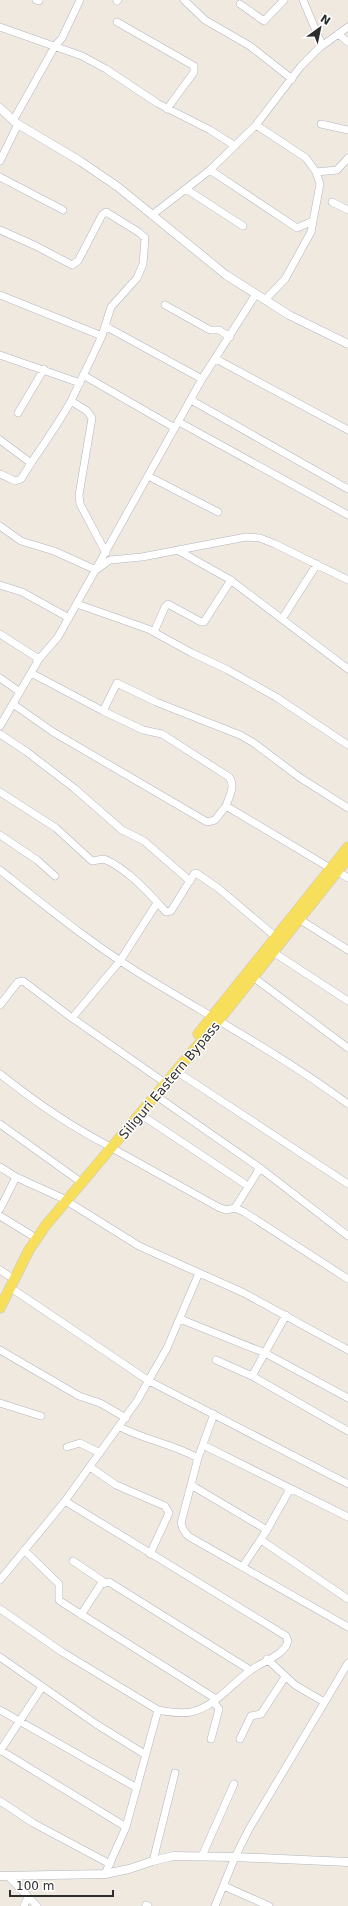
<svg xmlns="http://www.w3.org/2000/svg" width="348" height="1906" font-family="'DejaVu Sans',sans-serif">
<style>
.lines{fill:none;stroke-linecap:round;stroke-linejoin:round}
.minor-casing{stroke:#b3b4c1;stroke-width:8}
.tertiary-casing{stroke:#b3b4c1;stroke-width:9}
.primary-casing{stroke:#c8c8c8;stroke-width:11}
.minor{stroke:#fff;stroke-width:7}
.tertiary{stroke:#fff;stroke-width:8}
.primary{stroke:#f7df5c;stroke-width:10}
.labels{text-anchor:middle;stroke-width:3;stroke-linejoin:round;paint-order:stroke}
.street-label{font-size:13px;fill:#2d2d2d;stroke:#fff}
</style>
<rect width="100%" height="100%" fill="#efe9df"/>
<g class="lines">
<g class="minor-casing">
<path id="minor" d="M36 0 39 1
M184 0 205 20 250 46 292 79
M303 0 322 45
M117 1 118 0
M240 4 264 21 284 0
M117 22 194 66V72L167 109
M0 27 82 56 106 69 157 103 210 130 235 146
M338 34 348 42
M13 121 55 46 62 38 80 0
M321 124 348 130
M256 125 306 158 316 172 320 184 311 232 285 279 265 300
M0 161 18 124
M210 170 297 228 313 221
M316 172 337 170 348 158
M0 177 63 210
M186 189 243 226
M332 202 348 210
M152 215 210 170 256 125 301 66 319 48 348 27
M0 230 36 246 72 265 78 261 102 215 106 212 140 233 145 238 143 264 137 278 111 307 102 336 71 401 87 411 92 418 79 495 80 504 106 553
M0 295 102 336
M165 305 210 330H219L230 337
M105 326 202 379
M0 355 80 383
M216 359 348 430
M83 375 175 428
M191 400 348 489
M18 413 44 369
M179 422 348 515
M0 440 31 463
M0 474 15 481 21 479C37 453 56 428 71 401
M148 476 218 512
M0 526 21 541 54 551 96 570 110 560 142 557 246 537 260 538 275 544 348 580
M179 551 229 579 348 669
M0 585 22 592 69 618
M77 604 148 629 192 653 228 670 276 697 348 745
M282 619 317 564
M154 632 165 607 168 604 201 622H204L231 580
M0 634 39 659
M31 673 103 711 117 683 156 702 240 735 254 743 299 777 348 808
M0 678 20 692
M13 704 53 732 207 822 215 820 226 806 330 868
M103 711 143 730 162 734 229 777C236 786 229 797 226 806
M0 726 39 659 58 637 202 379 256 294
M0 734 27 752 74 788 122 830 144 841 190 881
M0 792 56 828 92 861 104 859C128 869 150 894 166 912L171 911 194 874 196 873 218 888 276 937
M0 835 37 860 55 876
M0 870C49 909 98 949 152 981 218 1021 286 1058 348 1104
M337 871 348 878
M299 919 348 950
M273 952 348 1001
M253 977 348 1048
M0 1005 18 982 23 981 72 1018 161 1080
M72 1018 120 961 157 903
M176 1071 348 1184
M0 1074C34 1101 68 1125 107 1145
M155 1095 260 1168 348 1236
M140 1114 248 1186
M0 1124 78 1180
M112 1148 218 1207 226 1210 235 1208 244 1212 348 1279
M0 1167 16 1177 62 1198 139 1246 244 1293 348 1350
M235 1208 260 1168
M0 1209 16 1177
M0 1216 31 1235
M0 1270 9 1276
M11 1288 149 1381 348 1484
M180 1319 265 1353 348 1398
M0 1350 79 1396 100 1403 126 1418
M216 1360 252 1376 348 1431
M252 1376 286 1315
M0 1403 41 1416
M214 1414 198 1458 181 1523 183 1529 188 1536 348 1627
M120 1427C145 1440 173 1444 198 1458
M203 1445 348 1517
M67 1447 80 1443 100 1453
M90 1467 116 1485 165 1506 169 1513 150 1554
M191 1485 267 1530
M65 1501 286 1636 288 1641C285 1655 262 1662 251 1670 232 1683 215 1707 191 1712 180 1714 169 1712 158 1710L126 1827 105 1874
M261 1540 348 1599
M24 1550 59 1584V1600L63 1603 216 1699
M73 1561 104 1582
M243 1566 267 1530 290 1489
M0 1580 65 1501 137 1401 167 1348 199 1273
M0 1609 62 1652 158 1710
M81 1615 101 1584 109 1582 250 1670
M0 1657 96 1724 146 1755
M267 1659 295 1685 324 1702
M0 1710 137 1788
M211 1739 219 1709 213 1701
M240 1739 251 1716 261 1714 285 1677
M0 1750 126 1827
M0 1751 42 1687
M0 1801 33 1823 110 1864
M202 1856 234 1784
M153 1861 175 1773
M8 1876 37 1906
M224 1886 269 1906
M146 1905 148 1906
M24 1906 28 1897
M215 1906 235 1857 249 1829 348 1663"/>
</g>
<g class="tertiary-casing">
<path id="tertiary" d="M0 108 16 123 80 161 118 187 226 275 289 315 348 344
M0 1876 105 1874 129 1869 153 1861 173 1856 235 1857 348 1862"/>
</g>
<g class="primary-casing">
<path id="primary" d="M198 1034 348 847
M0 1308 29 1250 46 1225 219 1020 348 858"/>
</g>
<use href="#minor" class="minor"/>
<use href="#tertiary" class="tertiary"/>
<use href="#primary" class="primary"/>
</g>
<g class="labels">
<g class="street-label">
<text transform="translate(169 1080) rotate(-50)" y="5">Siliguri Eastern Bypass</text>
</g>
</g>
<g transform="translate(320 28) rotate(33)" stroke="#ffffff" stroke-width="3" paint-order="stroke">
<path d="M0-3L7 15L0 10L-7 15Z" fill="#2d2d2d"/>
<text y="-6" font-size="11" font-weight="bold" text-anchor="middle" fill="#2d2d2d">N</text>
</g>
<path d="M10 1890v6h103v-6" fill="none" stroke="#2d2d2d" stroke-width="2"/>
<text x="16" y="1890" font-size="12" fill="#2d2d2d" stroke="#ffffff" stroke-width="3" paint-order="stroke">100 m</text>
</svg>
